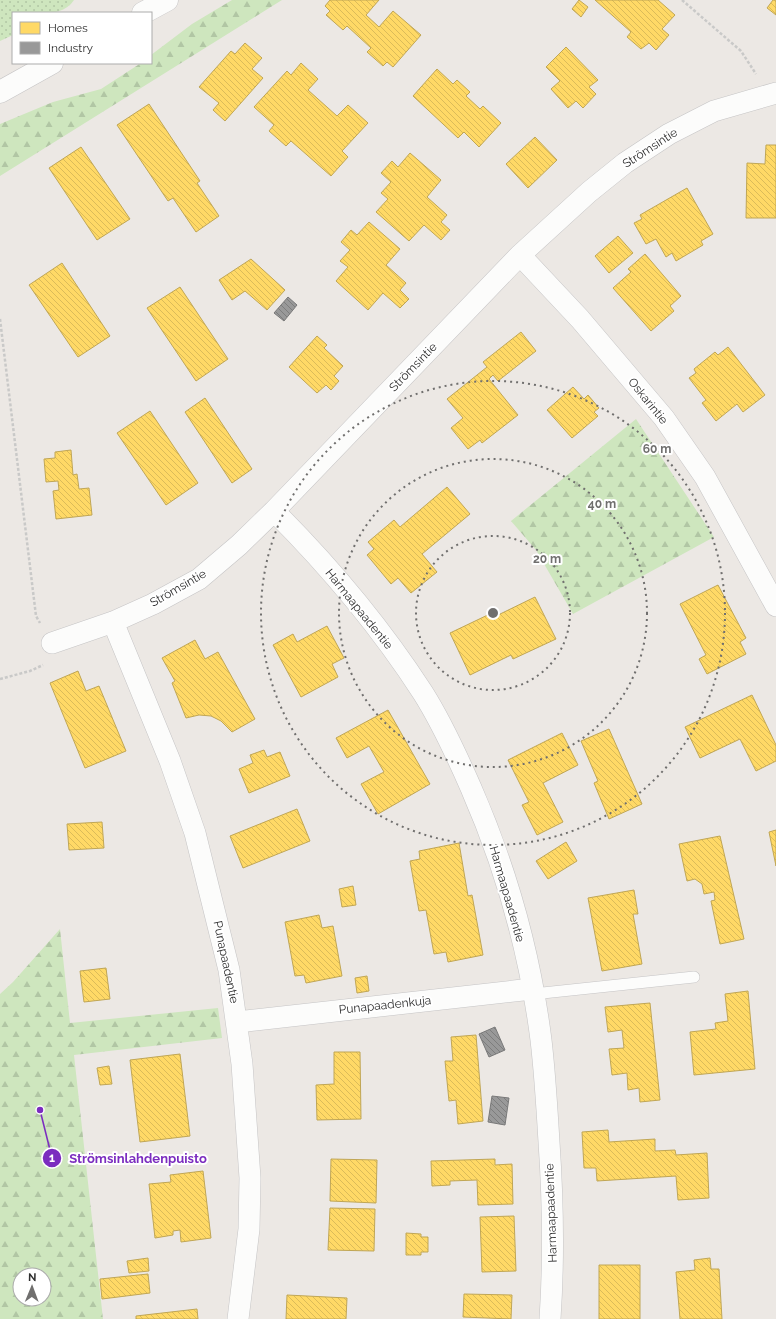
<svg xmlns="http://www.w3.org/2000/svg" width="776" height="1319" font-family="Raleway,sans-serif">
<style>
.grass{fill:url(#grass-dots)}
.forest{fill:url(#forest-firs);fill-rule:evenodd}
.homes{fill:url(#homes-back-hatch);stroke:#c0a655}
.industry{fill:url(#industry-back-hatch);stroke:#797979}
.lines{fill:none;stroke-linecap:round;stroke-linejoin:round}
.service-casing{stroke:#c5c4c5;stroke-width:12}
.minor-casing{stroke:#c5c4c5;stroke-width:22}
.secondary-casing{stroke:#c5c4c5;stroke-width:23}
.path{stroke:#c9c9c8;stroke-width:2.5;stroke-dasharray:3 2;stroke-linecap:butt}
.service{stroke:#fcfcfb;stroke-width:11}
.minor{stroke:#fcfcfb;stroke-width:21}
.secondary{stroke:#fcfcfb;stroke-width:22}
.ring{fill:none;stroke:#706f6e;stroke-width:2;stroke-dasharray:2 4}
.labels{text-anchor:middle;stroke-width:4;stroke-linejoin:round;paint-order:stroke}
.street-label{font-size:12px;fill:#2e2e2e;stroke:#fff}
.centre{fill:#706f6e;stroke:#fff;stroke-width:2}
.ring-label{font-size:12px;text-anchor:middle;font-weight:bold;fill:#706f6e;stroke:#fff;stroke-width:4;stroke-linejoin:round;paint-order:stroke}
.leader{fill:none;stroke:#7b2cbf;stroke-width:1.5}
.callout-dot{fill:#7b2cbf;stroke:#fff;stroke-width:1.5}
.mark-label{font-size:12px;text-anchor:middle;font-weight:bold;fill:#fff}
.callout-label{font-size:13px;text-anchor:middle;font-weight:bold;fill:#7b2cbf;stroke:#fff;stroke-width:4;stroke-linejoin:round;paint-order:stroke}
</style>
<defs>
<pattern id="grass-dots" width="8" height="8" patternUnits="userSpaceOnUse"><rect width="8" height="8" fill="#cee6be"/><path d="M2 2h.1M6 6h.1" fill="none" stroke="#b1c6a4" stroke-width="1.8" stroke-linecap="round"/></pattern>
<pattern id="forest-firs" width="22" height="20" patternUnits="userSpaceOnUse"><rect width="22" height="20" fill="#cee6be"/><path d="M5 1l3.5 6h-7zM16 11l3.5 6h-7z" fill="#b1c6a4"/></pattern>
<pattern id="homes-back-hatch" width="6" height="6" patternUnits="userSpaceOnUse"><rect width="6" height="6" fill="#ffd966"/><path d="M-1 5l2 2M0 0l6 6M5-1l2 2" fill="none" stroke="#dbbb59"/></pattern>
<pattern id="industry-back-hatch" width="6" height="6" patternUnits="userSpaceOnUse"><rect width="6" height="6" fill="#999"/><path d="M-1 5l2 2M0 0l6 6M5-1l2 2" fill="none" stroke="#7d7d7d"/></pattern>
</defs>
<rect width="100%" height="100%" fill="#ece8e4"/>
<path class="grass" d="M0 0H74C62 19 32 13 13 13V35L0 41Z"/>
<path class="forest" d="M232 0H282L0 176V124L53 102 101 89 141 63H151V55L192 24Z
M636 419 714 537 573 614 536 550 511 521Z
M60 929 70 1023 218 1008 222 1038 74 1055 103 1319H0V994L13 982ZM20 1275H44V1299H20Z"/>
<path class="homes" d="M330 0H379L366 15 379 27 393 11 421 35 393 67 387 62 383 66 367 52 371 48 347 26 343 30 326 15 330 11 325 6Z
M579 0 588 7 581 17 572 9Z
M595 0H658L675 15 662 29 669 35 656 50 649 43 641 49 627 37 631 32Z
M773 0H776V15L767 8Z
M245 43 262 58 252 69 263 78 225 121 213 110 219 103 199 87 231 51 235 54Z
M566 47 598 80 589 87 596 94 583 108 576 101 568 108 551 89 560 81 546 67Z
M301 63 318 79 308 90 337 116 348 105 368 123 342 151 348 157 331 176 291 141 286 146 269 131 274 125 254 107 287 71 291 75Z
M437 69 453 84 457 80 470 92 466 96 480 109 483 106 501 123 479 147 464 132 458 138 413 96Z
M149 104 200 181 197 183 219 216 196 232 173 198 168 201 117 125Z
M535 137 557 160 528 188 506 164Z
M766 145H776V218H746L747 163 765 164Z
M81 147 130 219 97 240 49 168Z
M410 153 441 180 427 197 447 215 441 222 450 230 441 240 424 225 409 241 376 212 388 199 381 193 391 182 381 173 392 161 398 167Z
M687 188 713 234 701 241 703 245 676 261 672 253 666 257 656 239 646 244 634 223 642 219 640 215Z
M369 222 400 249 386 265 406 283 400 290 409 299 400 308 383 293 368 310 336 281 348 267 340 261 350 250 341 242 351 230 357 235Z
M618 236 633 253 609 273 595 256Z
M645 254 681 296 670 306 674 311 651 331 613 288 631 272 628 269Z
M251 259 285 290 267 310 245 291 232 300 219 280Z
M62 263 110 336 78 357 29 285Z
M180 287 228 359 196 381 147 308Z
M521 332 536 351 498 381 493 375 489 379 518 415 482 443 480 440 468 449 451 428 463 418 447 399 487 367 483 362Z
M317 336 327 345 324 348 343 366 334 376 339 381 331 390 326 385 317 393 289 367Z
M728 347 765 395 743 412 737 404 716 421 702 403 706 400 689 378 696 373 694 369 715 352 718 355Z
M573 387 584 399 588 395 599 408 594 412 598 416 572 438 547 410Z
M205 398 252 469 232 483 185 412Z
M150 411 198 483 166 505 117 433Z
M71 450 73 475 77 474 79 489 89 488 92 515 56 519 53 491 59 490 58 481 46 482 44 459 55 458V452Z
M447 487 470 514 422 554 437 572 411 593 398 578 391 584 367 555 374 549 368 542 394 520 400 527Z
M718 585 746 638 740 642 746 654 707 674 699 659 706 655 680 604Z
M535 597 556 639 513 659 511 655 470 675 450 633 494 612 496 616Z
M327 626 344 658 332 664 338 677 301 697 273 645 293 634 297 642Z
M195 640 205 659 218 652 255 719 232 732 221 721 211 716 199 715 186 718 172 683 175 681 162 658Z
M78 671 86 691 99 686 126 751 85 768 50 683Z
M752 695 776 745V761L756 771 740 739 700 758 685 727Z
M388 710 430 784 378 814 361 784 384 772 369 746 347 758 336 738Z
M609 729 642 804 609 819 594 783 598 781 581 741Z
M562 733 578 765 543 783 563 822 537 835 522 805 529 802 508 760Z
M264 750 267 757 280 752 290 776 249 793 239 769 253 763 250 755Z
M297 809 310 841 243 868 230 836Z
M102 822 104 848 69 850 67 824Z
M776 830V866L769 832Z
M720 836 744 939 720 944 711 901 715 900 714 892 704 894 702 884 695 879 687 881 679 844Z
M566 842 577 861 548 879 536 861Z
M459 843 468 896 472 895 483 955 448 962 446 952 434 954 426 910 419 911 410 861 420 859 419 851Z
M353 886 356 905 342 907 339 889Z
M634 890 638 914H633L642 964 602 971 588 898Z
M319 915 322 928 333 926 342 976 306 983 304 975 295 976 285 922Z
M106 968 110 999 84 1002 80 971Z
M367 976 369 991 357 993 355 978Z
M748 991 755 1069 694 1075 690 1032 716 1029 715 1023 728 1021 725 994Z
M650 1003 660 1100 640 1102 639 1088 628 1090 627 1073 612 1075 609 1049 624 1048 622 1030 608 1032 605 1007Z
M476 1035 483 1121 458 1124 456 1100 449 1101 445 1061H453L451 1037Z
M334 1052H360L361 1119 317 1120 316 1085 334 1084Z
M180 1054 190 1136 140 1142 130 1060Z
M109 1066 112 1084 100 1085 97 1068Z
M608 1130 609 1142 655 1139V1151L675 1150 676 1155 707 1153 709 1198 678 1200 676 1176 597 1181 596 1168H584L582 1132Z
M331 1159 377 1160 376 1203 330 1201Z
M495 1159V1165L512 1164 513 1204 478 1205 477 1180 450 1181V1185L432 1186 431 1161Z
M203 1171 211 1238 181 1242 180 1230 173 1231V1235L155 1238 149 1184 171 1182 170 1175Z
M330 1208 375 1209 374 1251 328 1250Z
M514 1216 516 1271 482 1272 480 1217Z
M406 1233 421 1234V1237H428V1252H421V1255H406Z
M148 1258 149 1271 129 1273 127 1261Z
M710 1258 711 1269H719L722 1319H680L676 1272 695 1270 694 1260Z
M599 1265H640V1319H599Z
M148 1274 150 1293 102 1299 100 1279Z
M464 1294 512 1295 511 1319 463 1317Z
M287 1295 347 1298 346 1319H286Z
M197 1309 198 1319H136V1316Z"/>
<path class="industry" d="M288 297 297 305 284 321 274 313Z
M495 1027 505 1050 489 1057 479 1034Z
M492 1096 509 1098 505 1125 488 1122Z"/>
<g class="lines">
<g class="service-casing">
<path id="service" d="M533 994 694 977"/>
</g>
<g class="minor-casing">
<path id="minor" d="M520 255 580 319 664 418 705 477 776 606
M274 511C329 566 381 628 423 693 442 723 457 756 471 788 506 868 530 953 541 1040 545 1074 547 1108 549 1142 553 1201 554 1260 550 1319
M113 622 170 761 195 833 229 970 242 1064 250 1178 249 1229 238 1319
M52 643 113 622 153 604 199 579 239 545 274 511 520 255 589 192 625 163 669 134 714 111 776 93
M237 1022 532 989"/>
</g>
<g class="secondary-casing">
<path id="secondary" d="M143 13 167 0
M0 92 52 63"/>
</g>
<path class="path" d="M682 0 741 51 756 74
M0 319 36 616 40 623
M0 679 30 671 43 665"/>
<use href="#service" class="service"/>
<use href="#minor" class="minor"/>
<use href="#secondary" class="secondary"/>
</g>
<g class="ring">
<circle cx="493" cy="613" r="77"/>
<circle cx="493" cy="613" r="154"/>
<circle cx="493" cy="613" r="232"/>
</g>
<g class="labels">
<g class="street-label">
<text transform="translate(650 148) rotate(-33)" y="4">Strömsintie</text>
<text transform="translate(413 367) rotate(-46)" y="4">Strömsintie</text>
<text transform="translate(648 401) rotate(51)" y="4">Oskarintie</text>
<text transform="translate(178 588) rotate(-30)" y="4">Strömsintie</text>
<text transform="translate(359 609) rotate(51)" y="4">Harmaapaadentie</text>
<text transform="translate(507 894) rotate(74)" y="4">Harmaapaadentie</text>
<text transform="translate(226 962) rotate(78)" y="4">Punapaadentie</text>
<text transform="translate(385 1005) rotate(-6)" y="4">Punapaadenkuja</text>
<text transform="translate(551 1213) rotate(-92)" y="4">Harmaapaadentie</text>
</g>
</g>
<circle cx="493" cy="613" r="6" class="centre"/>
<g class="ring-label">
<text x="657" y="453">60 m</text>
<text x="602" y="508">40 m</text>
<text x="547" y="563">20 m</text>
</g>
<path class="leader" d="M40 1110L52 1158"/>
<g class="callout-dot">
<circle cx="40" cy="1110" r="4"/>
<circle cx="52" cy="1158" r="10"/>
</g>
<g class="mark-label">
<text x="52" y="1162">1</text>
</g>
<g class="callout-label">
<text x="138" y="1163">Strömsinlahdenpuisto</text>
</g>
<rect x="12" y="12" width="140" height="52" fill="#ffffff" stroke="#ababab"/>
<rect x="20" y="22" width="20" height="12" fill="#ffd966" stroke="#ababab"/>
<text x="48" y="32" font-size="12" fill="#2e2e2e">Homes</text>
<rect x="20" y="42" width="20" height="12" fill="#999999" stroke="#ababab"/>
<text x="48" y="52" font-size="12" fill="#2e2e2e">Industry</text>
<g transform="translate(32 1287) rotate(1)"><circle r="19" fill="#ffffff" stroke="#ababab"/>
<path d="M0-3L7 15L0 10L-7 15Z" fill="#706f6e"/>
<text y="-6" font-size="11" font-weight="bold" text-anchor="middle" fill="#2e2e2e">N</text>
</g>
</svg>
